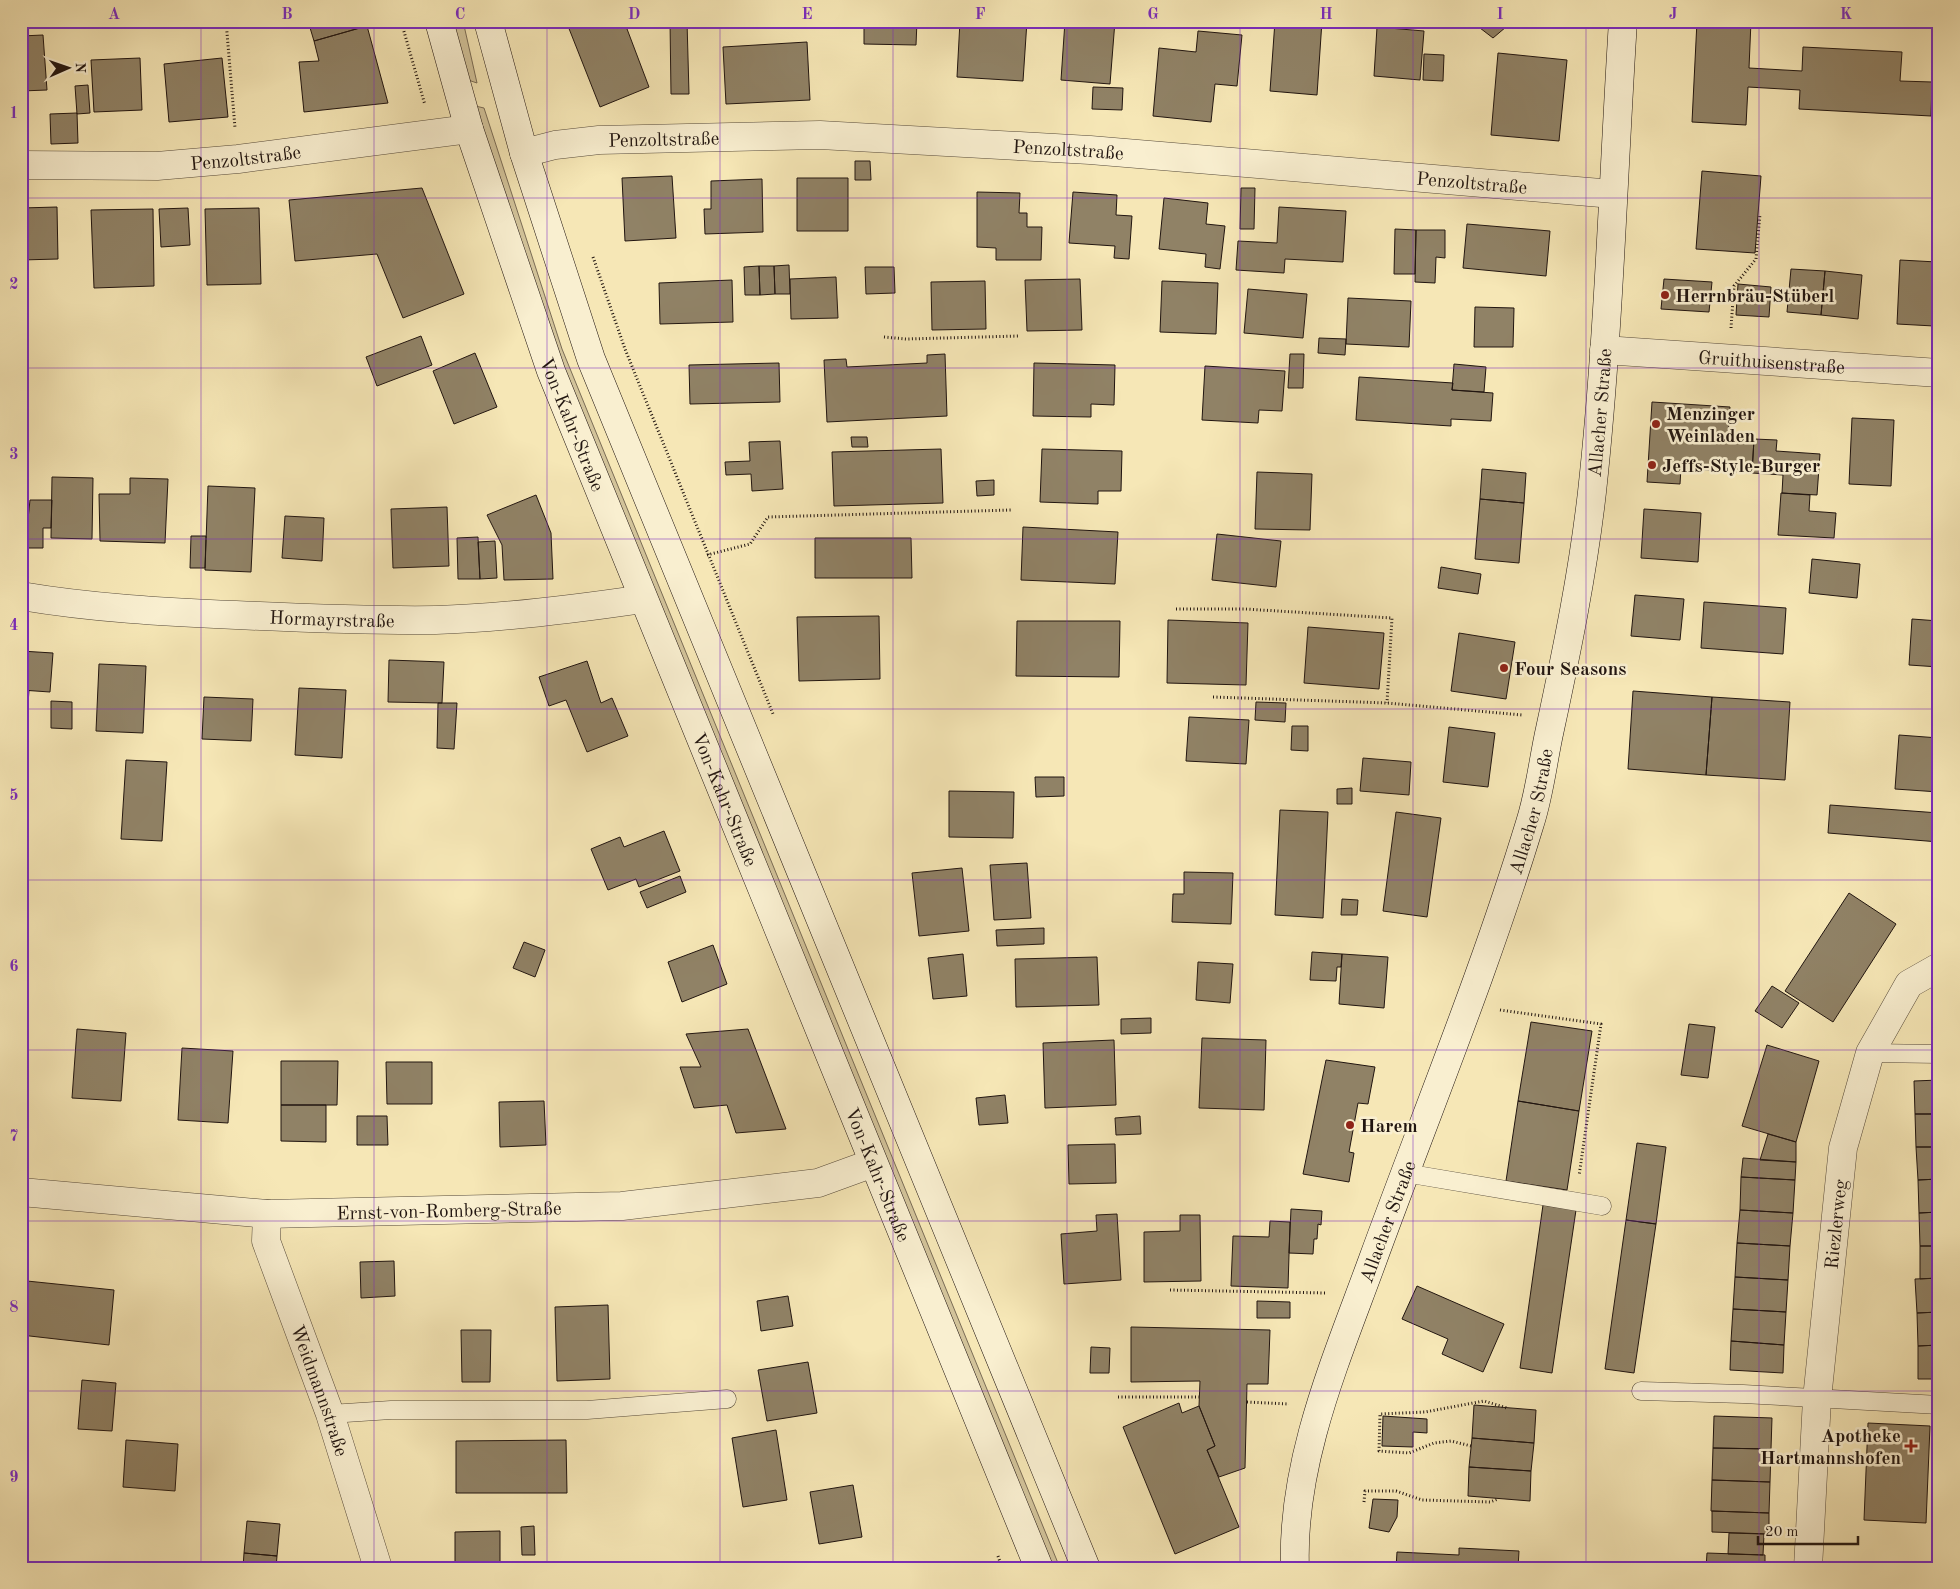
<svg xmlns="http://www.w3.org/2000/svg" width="1960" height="1589" font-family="'Old Standard TT',serif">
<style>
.green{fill:#d2c39a;stroke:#7a6c55}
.building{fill:#908266;stroke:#211510}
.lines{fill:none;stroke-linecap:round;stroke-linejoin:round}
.lane-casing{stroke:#564a3a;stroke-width:19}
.street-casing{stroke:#564a3a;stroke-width:29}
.secondary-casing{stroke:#211510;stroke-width:29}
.path{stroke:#211510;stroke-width:3;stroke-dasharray:1 2.5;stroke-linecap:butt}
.lane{stroke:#f9efd0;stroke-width:18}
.street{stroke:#f9efd0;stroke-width:28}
.secondary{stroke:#f9efd0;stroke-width:28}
.grid{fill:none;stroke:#7b2cbf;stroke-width:1;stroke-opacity:0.55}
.poi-dot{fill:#8f2418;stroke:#f9efd0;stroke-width:2}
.labels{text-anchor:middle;stroke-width:5;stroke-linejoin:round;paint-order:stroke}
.street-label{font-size:19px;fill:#211510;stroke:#f9efd0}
.poi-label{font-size:19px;font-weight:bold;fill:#211510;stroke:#f9efd0;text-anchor:start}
.neatline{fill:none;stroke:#7b2cbf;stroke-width:2}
.grid-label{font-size:16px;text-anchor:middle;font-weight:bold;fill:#7b2cbf}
</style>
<rect width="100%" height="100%" fill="#f6e7b6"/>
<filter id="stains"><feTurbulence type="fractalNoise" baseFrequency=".004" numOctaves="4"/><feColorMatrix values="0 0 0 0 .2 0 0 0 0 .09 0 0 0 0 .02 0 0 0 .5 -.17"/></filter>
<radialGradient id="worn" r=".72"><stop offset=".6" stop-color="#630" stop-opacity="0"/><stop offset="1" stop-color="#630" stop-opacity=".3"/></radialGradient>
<path class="green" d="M448 21H463L477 83 462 78Z
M471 105 484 108 562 349 1060 1568H1049L553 350Z"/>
<path class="building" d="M308 21H361L363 27 314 41Z
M566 21H624L649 87 600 107Z
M670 21H687L689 94H671Z
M864 21H917L916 45 864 44Z
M960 21H1027L1023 81 957 77Z
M1065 21H1115L1110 84 1061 80Z
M1275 21H1322L1317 95 1270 91Z
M1431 21H1451L1450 26 1431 25Z
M1487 21H1565L1564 27 1521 24 1506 27 1493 38 1480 28Z
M1697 21H1751L1749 68 1802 71 1803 47 1902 52 1900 81 1932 82 1931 116 1799 109 1800 90 1748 87 1746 125 1692 122Z
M367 26 388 103 304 112 299 62 319 61 314 41Z
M1377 27 1424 31 1420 80 1374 76Z
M1198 31 1242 35 1237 86 1215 84 1211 122 1153 116 1159 48 1196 52Z
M43 35 47 90 21 91V36Z
M807 42 810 100 726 104 723 47Z
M1498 53 1567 60 1559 141 1491 135Z
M1424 54 1444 55 1443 81 1423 80Z
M140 58 142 110 94 112 91 60Z
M222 58 228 117 169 122 164 64Z
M88 85 90 113 77 114 75 86Z
M1093 87 1123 88 1122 110 1092 109Z
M77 113 78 143 51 144 50 114Z
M855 161H870L871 180H855Z
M1702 171 1761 176 1755 253 1696 249Z
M672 176 676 238 625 241 622 178Z
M797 178H848V231H797Z
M762 179 763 232 705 234 704 209H711V181Z
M422 188 464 294 403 318 377 254 295 261 289 200Z
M1241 188H1255L1254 229H1240Z
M977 192 1020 193 1019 213H1027V227H1042L1041 260H996V248L977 247Z
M1073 192 1117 195 1116 215 1132 216 1129 259 1114 258 1115 246 1069 243Z
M1164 198 1208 203 1206 224 1225 226 1220 269 1205 267 1206 254 1159 249Z
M57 207 58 259 21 260V208Z
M1279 207 1346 211 1343 262 1285 259 1284 273 1236 270 1238 241 1277 243Z
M188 208 190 245 161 247 159 209Z
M259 208 261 284 207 285 205 209Z
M153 209 154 286 94 288 91 210Z
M1467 224 1550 231 1546 276 1463 268Z
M1395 229 1416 230 1415 274H1394Z
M1416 230H1445V258L1436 257 1435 283 1415 282Z
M1900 260 1937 262 1934 326 1897 324Z
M789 265 790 294H775L774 266Z
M759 266 760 295H745L744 267Z
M759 266H774L775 294 760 295Z
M865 267H894L895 293 866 294Z
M1791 269 1825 271 1821 315 1787 312Z
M1825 271 1862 275 1858 319 1821 315Z
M836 277 838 318 791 319 790 279Z
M1080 279 1082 330 1027 331 1025 280Z
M1664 279 1712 282 1709 312 1661 309Z
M732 280 733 322 660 324 659 283Z
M985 281 986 329 932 330 931 282Z
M1162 281 1218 283 1216 334 1160 332Z
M1738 284 1771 287 1769 317 1736 315Z
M1248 289 1307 294 1303 338 1244 333Z
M1348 298 1411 301 1409 347 1346 344Z
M1475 307 1514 308 1513 347H1474Z
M421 336 432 365 377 386 366 357Z
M1319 338 1346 339 1345 355 1318 353Z
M475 353 497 407 454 424 433 371Z
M945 354 947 416 827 422 824 360 846 359 847 367 927 363V355Z
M1290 354H1304L1303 388H1288Z
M779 363 780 402 690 404 689 365Z
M1034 363 1115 365 1114 405 1091 404V417L1033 416Z
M1454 364 1486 367 1484 392 1452 390Z
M1205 366 1285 371 1282 411 1259 410 1258 423 1202 420Z
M1359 377 1453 383 1452 390 1493 393 1491 421 1451 419V426L1356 420Z
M1652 402 1730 407 1728 437 1754 439 1752 473 1681 468 1680 484 1647 482Z
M1852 418 1894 420 1891 486 1849 484Z
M851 437H867L868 447H852Z
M1754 439 1777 440 1776 451 1820 454 1817 495 1782 493 1783 475 1752 473Z
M780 441 783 489 752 491 751 474 726 475 725 462 750 461 749 442Z
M941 449 943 503 834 506 832 452Z
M1042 449 1122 451 1121 491H1098V504L1040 502Z
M1482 469 1526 473 1524 503 1480 499Z
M1257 472 1312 474 1310 530 1255 529Z
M52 477 93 478 92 539 51 538Z
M130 478 168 479 165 543 100 541 99 494H130Z
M994 480V495L977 496 976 481Z
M208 486 255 488 251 572 205 570Z
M1781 493 1810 495 1809 511 1836 513 1834 538 1778 535Z
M536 495 551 533 553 579 504 580 502 545 487 515Z
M1480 499 1524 503 1519 563 1475 559Z
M30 500H52L51 528H43V548H25Z
M447 507 449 566 393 568 391 509Z
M1644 509 1701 513 1698 562 1641 558Z
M285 516 324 518 322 561 282 558Z
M1023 527 1118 532 1115 584 1021 580Z
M1217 534 1281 541 1276 587 1212 580Z
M191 536H206L205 568H190Z
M478 537 480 579H458L457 538Z
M815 538H911L912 578H815Z
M495 541 497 578 480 579 478 542Z
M1812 559 1860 564 1857 598 1809 593Z
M1441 567 1481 574 1478 594 1438 588Z
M1635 595 1684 599 1680 640 1631 636Z
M1704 602 1786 608 1783 654 1701 648Z
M879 616 880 679 799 681 797 617Z
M1912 619 1939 621V667L1909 665Z
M1168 620 1248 623 1246 685 1167 683Z
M1017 621H1120L1119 677 1016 676Z
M1308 627 1384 633 1379 689 1304 683Z
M1459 633 1515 642 1506 699 1451 691Z
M21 651 53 653 50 692 21 690Z
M389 660 444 662 442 703 388 702Z
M587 661 601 703 612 698 628 736 587 752 566 700 549 706 539 677Z
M99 664 146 666 143 733 96 731Z
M299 688 346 690 342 758 295 755Z
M21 690H29L27 718 21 717Z
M1633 691 1712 697 1706 775 1628 769Z
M204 697 253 699 251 741 202 739Z
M1712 697 1790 702 1785 780 1706 775Z
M51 701 72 702V729L51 728Z
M1256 702 1286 703 1285 722 1255 720Z
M438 703H457L454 749 437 748Z
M1189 717 1249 720 1246 764 1186 761Z
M1292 726H1308V751L1291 750Z
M1449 727 1495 733 1488 787 1443 782Z
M1899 735 1939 738V792L1895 789Z
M1363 758 1411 762 1409 795 1360 791Z
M126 760 167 762 162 841 121 839Z
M1035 777H1064V796L1036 797Z
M1352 788V804H1337V789Z
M949 791 1014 792 1013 838 949 837Z
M1830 805 1939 813V842L1828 833Z
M1280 810 1328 812 1323 918 1275 915Z
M1396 812 1441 818 1427 917 1383 911Z
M664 831 680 871 639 887 636 879 608 890 591 849 620 837 624 847Z
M1027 863 1031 918 994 920 990 865Z
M962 868 969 931 919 936 912 873Z
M1184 872 1233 873 1231 924 1172 922 1173 894H1184Z
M680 876 686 892 647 908 640 892Z
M1849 893 1896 924 1833 1022 1785 991Z
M1342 899 1358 900 1357 915H1341Z
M1044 928V944L997 946 996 930Z
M524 942 545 950 535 977 513 968Z
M713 945 727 984 682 1002 668 962Z
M1312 952 1342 954 1341 967H1337L1336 981 1310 980Z
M963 954 967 996 933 999 928 958Z
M1342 954 1388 957 1384 1008 1339 1004Z
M1097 957 1099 1005 1016 1007 1015 959Z
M1198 962 1233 964 1230 1003 1196 1000Z
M1772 986 1799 1003 1782 1028 1755 1011Z
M1151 1018V1033L1121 1034V1019Z
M1531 1022 1592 1031 1579 1111 1518 1101Z
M1689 1024 1715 1027 1708 1078 1681 1075Z
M77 1029 126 1033 121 1101 72 1098Z
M748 1029 786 1129 736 1133 727 1105 694 1108 680 1067H701L686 1034Z
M1202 1038 1266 1040 1264 1110 1199 1108Z
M1114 1040 1116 1105 1045 1108 1043 1043Z
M1767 1045 1819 1061 1796 1142 1742 1126Z
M182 1048 233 1051 228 1123 178 1120Z
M1326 1060 1375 1067 1368 1104 1358 1103 1349 1152 1354 1153 1349 1182 1303 1174Z
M281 1061H338L337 1105H281Z
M386 1062H432V1104H387Z
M1939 1080V1114H1915L1914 1081Z
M1005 1095 1008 1123 979 1125 976 1098Z
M544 1101 546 1145 500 1147 499 1102Z
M1518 1101 1579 1111 1567 1190 1506 1181Z
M281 1105H326V1142L281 1141Z
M1915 1114H1939V1147H1916Z
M357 1116H387L388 1145H357Z
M1140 1116 1141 1134 1116 1135 1115 1118Z
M1768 1134 1796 1142V1162L1760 1160Z
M1637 1143 1666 1147 1656 1224 1626 1220Z
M1115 1144 1116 1183 1069 1184 1068 1145Z
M1916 1147H1939V1179L1918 1180Z
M1743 1158 1796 1162 1795 1180 1741 1177Z
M1741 1177 1795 1180 1793 1213 1740 1210Z
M1939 1179V1212L1919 1213 1918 1180Z
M1543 1205 1576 1210 1552 1373 1520 1368Z
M1291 1209 1322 1211 1321 1225 1318 1224 1317 1239H1314L1313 1254 1289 1253Z
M1740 1210 1793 1213 1790 1246 1737 1243Z
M1939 1212V1246H1920L1919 1213Z
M1117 1214 1121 1280 1064 1284 1061 1234 1097 1231 1096 1215Z
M1180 1215H1200L1201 1281 1144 1282V1232L1180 1231Z
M1626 1220 1656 1224 1634 1373 1605 1369Z
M1270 1221 1290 1222 1288 1288 1231 1286 1233 1236 1269 1237Z
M1737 1243 1790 1246 1788 1280 1735 1277Z
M1920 1246H1939V1278L1920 1279Z
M394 1261 395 1296 361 1298 360 1262Z
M1735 1277 1788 1280 1786 1312 1733 1309Z
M1939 1278V1312L1917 1313 1915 1279Z
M27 1281 114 1290 109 1345 21 1335Z
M1417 1286 1504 1324 1483 1372 1442 1354 1448 1339 1402 1319Z
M788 1296 793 1326 761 1331 757 1301Z
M1257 1301 1290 1302V1318H1257Z
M608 1305 610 1379 557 1381 555 1307Z
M1733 1309 1786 1312 1784 1345 1731 1341Z
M1939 1312V1345L1918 1346 1917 1313Z
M1131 1327 1270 1330 1268 1384H1247L1245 1468 1219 1477 1207 1450 1215 1446 1199 1406 1200 1381 1131 1382Z
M461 1330H491L490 1382H462Z
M1731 1341 1784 1345 1783 1373 1730 1370Z
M1939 1345V1379H1918V1346Z
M1091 1347 1110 1348 1109 1373H1090Z
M808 1362 817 1413 767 1421 758 1370Z
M82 1380 116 1383 112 1431 78 1429Z
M1179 1403 1182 1413 1199 1406 1215 1446 1207 1450 1239 1527 1175 1554 1123 1427Z
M1474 1405 1536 1410 1534 1443 1472 1438Z
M1383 1416 1427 1419V1433L1413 1432V1447L1382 1446Z
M1714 1416 1772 1418 1771 1449 1713 1448Z
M1868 1423 1930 1426 1926 1523 1864 1520Z
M776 1430 787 1500 743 1507 732 1438Z
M1472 1438 1534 1443 1531 1471 1469 1467Z
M126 1440 178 1444 175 1491 123 1487Z
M566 1440 567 1493H456V1441Z
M1713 1448 1771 1449 1770 1482 1712 1480Z
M1469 1467 1531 1471 1530 1501 1468 1496Z
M1712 1480 1770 1482 1769 1513 1711 1511Z
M853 1485 862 1537 819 1544 810 1492Z
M1373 1499 1398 1500 1397 1517 1389 1532 1369 1528Z
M1712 1511 1769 1513V1534L1712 1532Z
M247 1521 280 1524 277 1556 244 1553Z
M534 1526 535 1555H522L521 1527Z
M500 1531V1565L455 1567V1532Z
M1729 1533 1764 1534 1763 1555 1728 1554Z
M1459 1548 1519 1551 1518 1568H1396L1397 1552 1459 1555Z
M244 1553 277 1556 276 1568H243Z
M1707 1553 1765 1555V1568H1706Z"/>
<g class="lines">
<g class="lane-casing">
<path id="lane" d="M1870 1053 1939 1054
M1405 1173 1602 1206
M1641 1391 1743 1394 1939 1405
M330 1414 391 1410H587L727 1399"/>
</g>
<g class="street-casing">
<g id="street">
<path id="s1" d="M524 153 555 145 599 140 820 135 1090 150 1613 194"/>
<path id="s2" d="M21 165 157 166 238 159 469 129"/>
<path id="s3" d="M1604 350 1939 373"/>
<path id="s4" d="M21 596C92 608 164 612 236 615 302 618 370 621 436 620 506 618 575 609 643 599"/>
<path id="s5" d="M21 1192 267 1214 622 1206 818 1183 873 1163"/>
<path id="s6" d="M267 1214 266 1241 330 1414 378 1568"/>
<path id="s7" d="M1808 1568 1817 1399 1843 1148 1870 1053 1909 984 1939 967"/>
</g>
</g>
<g class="secondary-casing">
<g id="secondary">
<path id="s8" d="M439 21 469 129 551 371 1039 1568"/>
<path d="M488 21 524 153 591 359 1086 1568"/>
<path id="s9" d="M1295 1568C1291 1461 1337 1358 1373 1259 1426 1114 1485 971 1530 823 1540 792 1543 760 1550 729 1567 650 1583 572 1592 492 1609 336 1613 178 1623 21"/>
</g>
</g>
<path class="path" d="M226 21 235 128
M401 21 425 105
M593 257 625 349 773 714
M1731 328 1734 286 1756 259 1760 214
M884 337 906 339 1019 336
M707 555 750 544 768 517 1011 510
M1176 609H1245L1392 618 1387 703
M1213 697 1387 703 1522 715
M1500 1010 1601 1024 1579 1176
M1170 1290 1327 1293
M1118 1397H1199
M1247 1402 1289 1404
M1471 1446 1451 1441 1434 1443 1409 1453 1379 1451 1380 1414 1425 1412 1484 1401 1507 1408
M1364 1502 1365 1491H1396L1422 1500 1490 1502 1498 1499
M998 1556 1002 1568"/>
<use href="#lane" class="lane"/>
<use href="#street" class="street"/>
<use href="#secondary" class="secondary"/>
</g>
<path class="grid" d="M201 21V1568M374 21V1568M547 21V1568M720 21V1568M893 21V1568M1067 21V1568M1240 21V1568M1413 21V1568M1586 21V1568M1759 21V1568M21 198H1939M21 368H1939M21 539H1939M21 709H1939M21 880H1939M21 1050H1939M21 1221H1939M21 1391H1939"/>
<g class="poi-dot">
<circle cx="1665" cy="295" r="5"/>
<circle cx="1656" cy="424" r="5"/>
<circle cx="1652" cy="465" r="5"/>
<circle cx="1504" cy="668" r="5"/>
<circle cx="1350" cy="1125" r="5"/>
<path d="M1908.5 1438.5h5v5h5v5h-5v5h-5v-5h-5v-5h5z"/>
</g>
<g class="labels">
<g class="street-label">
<text dy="7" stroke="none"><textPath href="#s1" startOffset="141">Penzoltstraße</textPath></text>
<text dy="7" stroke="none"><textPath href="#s1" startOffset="546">Penzoltstraße</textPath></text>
<text dy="7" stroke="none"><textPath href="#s2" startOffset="225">Penzoltstraße</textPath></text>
<text dy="7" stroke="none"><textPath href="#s1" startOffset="951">Penzoltstraße</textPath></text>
<text dy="7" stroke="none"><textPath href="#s3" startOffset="168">Gruithuisenstraße</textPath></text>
<text dy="7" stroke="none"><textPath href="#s9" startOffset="1201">Allacher Straße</textPath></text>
<text dy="7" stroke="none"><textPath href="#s8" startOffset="425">Von-Kahr-Straße</textPath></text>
<text dy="7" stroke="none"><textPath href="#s4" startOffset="312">Hormayrstraße</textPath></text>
<text dy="7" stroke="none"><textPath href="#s8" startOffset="830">Von-Kahr-Straße</textPath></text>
<text dy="7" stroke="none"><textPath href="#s9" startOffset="796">Allacher Straße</textPath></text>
<text dy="7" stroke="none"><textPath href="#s8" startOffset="1235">Von-Kahr-Straße</textPath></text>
<text dy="7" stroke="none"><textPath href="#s5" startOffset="429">Ernst-von-Romberg-Straße</textPath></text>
<text dy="7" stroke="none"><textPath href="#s9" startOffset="361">Allacher Straße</textPath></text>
<text dy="7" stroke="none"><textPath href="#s7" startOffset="345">Riezlerweg</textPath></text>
<text dy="7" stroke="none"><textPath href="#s6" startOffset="186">Weidmannstraße</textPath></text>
</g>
<g class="poi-label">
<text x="1675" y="302">Herrnbräu-Stüberl</text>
<text x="1666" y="420">Menzinger<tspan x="1666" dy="22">Weinladen</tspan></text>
<text x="1662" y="472">Jeffs-Style-Burger</text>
<text x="1514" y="675">Four Seasons</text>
<text x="1360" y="1132">Harem</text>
<text x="1901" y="1442" text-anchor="end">Apotheke<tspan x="1901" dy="22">Hartmannshofen</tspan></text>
</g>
</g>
<rect width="1960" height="1589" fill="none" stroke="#f6e7b6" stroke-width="55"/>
<g transform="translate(68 68) rotate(88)" stroke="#f9efd0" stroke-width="4" paint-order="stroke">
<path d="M0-4L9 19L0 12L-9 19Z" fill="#211510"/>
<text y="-8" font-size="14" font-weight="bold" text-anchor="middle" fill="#211510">N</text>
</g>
<path d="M1758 1536v8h100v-8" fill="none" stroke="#211510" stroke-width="2.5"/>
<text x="1765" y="1536" font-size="15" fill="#211510" stroke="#f9efd0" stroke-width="4" paint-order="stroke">20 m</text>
<rect x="28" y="28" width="1904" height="1534" class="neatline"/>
<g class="grid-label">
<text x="114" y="19">A</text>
<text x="287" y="19">B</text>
<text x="460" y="19">C</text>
<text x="634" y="19">D</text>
<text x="807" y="19">E</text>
<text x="980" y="19">F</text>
<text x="1153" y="19">G</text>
<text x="1326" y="19">H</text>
<text x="1500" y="19">I</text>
<text x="1673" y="19">J</text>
<text x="1846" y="19">K</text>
<text x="14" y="118">1</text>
<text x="14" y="289">2</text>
<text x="14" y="459">3</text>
<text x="14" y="630">4</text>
<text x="14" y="800">5</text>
<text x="14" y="971">6</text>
<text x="14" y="1141">7</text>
<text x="14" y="1312">8</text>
<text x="14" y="1482">9</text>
</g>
<rect width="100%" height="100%" filter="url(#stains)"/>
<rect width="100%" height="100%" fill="url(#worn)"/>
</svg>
